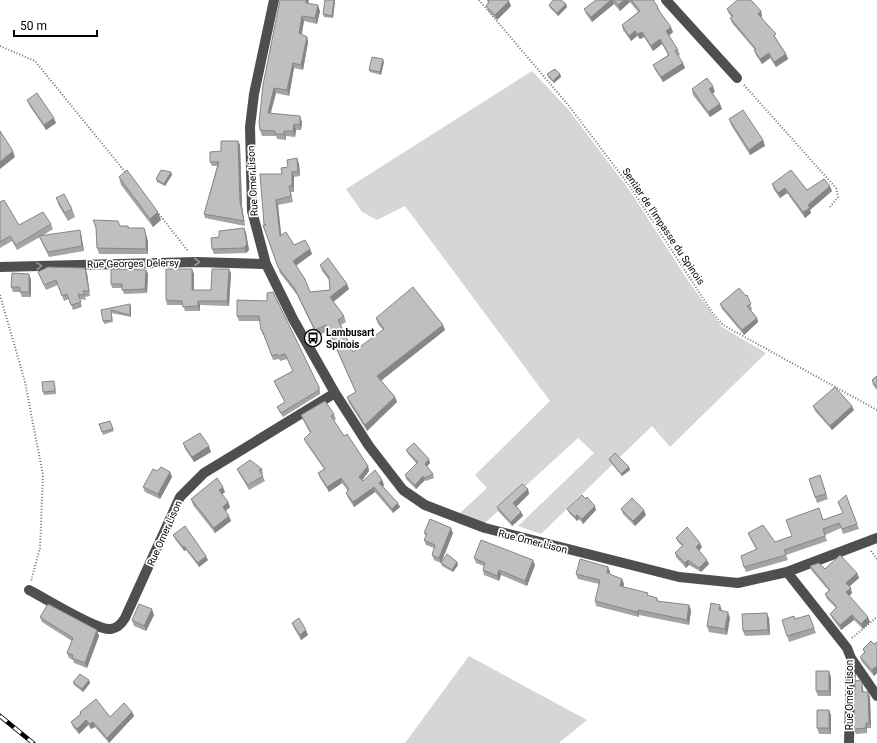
<svg xmlns="http://www.w3.org/2000/svg" width="877" height="743" font-family="Roboto,sans-serif">
<style>
.green{fill:#d6d6d6}
.lines{fill:none;stroke-linecap:round;stroke-linejoin:round}
.path{stroke:#717171;stroke-width:2;stroke-dasharray:1 2;stroke-linecap:butt}
.minor{stroke:#4f4f4f;stroke-width:10}
.rail-casing{stroke:#000;stroke-width:4.5}
.rail{stroke:#fff;stroke-width:3;stroke-dasharray:9;stroke-linecap:butt}
.wall{fill:#a4a4a4}
.shaded-wall{fill:#868686}
.building{fill:#bfbfbf;stroke:#868686}
.oneway{stroke:#959595}
.labels{text-anchor:middle;stroke-width:3.5;stroke-linejoin:round;paint-order:stroke}
.street-label{font-size:10px;fill:#000;stroke:#fff}
.poi-label{font-size:10px;font-weight:bold;fill:#000;stroke:#fff;text-anchor:start}
</style>
<rect width="100%" height="100%" fill="#fff"/>
<path class="green" d="M532 71 568 109 630 191 689 282 722 327 766 353 670 447 652 426 541 534 518 526 594 453 578 438 485 523 460 513 487 488 475 475 550 401 405 206 377 220 362 212 346 189Z
M469 656 587 720 559 743H405Z"/>
<g class="lines">
<path class="path" d="M479 0 569 106 631 188 712 312 723 325 877 410
M0 46 35 61 126 173
M744 85 836 188 838 197 830 207
M159 214 188 251
M0 295 25 382 43 475 40 548 31 581
M871 551 877 559
M852 638 877 617"/>
<path class="minor" d="M274 0 254 94 250 127 252 211 266 264 293 319 335 393 369 446 403 490 425 505 485 528 679 577 738 583 787 572 877 538
M666 0 737 78
M0 267 197 262 266 264
M787 572 847 648 851 658 849 743
M29 590C45 598 97 631 111 629 118 628 122 623 125 618L180 497 204 473 335 393
M851 658 877 696"/>
<g class="rail-casing">
<path id="rail" d="M0 716 33 743"/>
</g>
<use href="#rail" class="rail"/>
</g>
<path class="wall" d="M487 0H508L511 6 497 20 488 11 486 6 488 3Z
M596 0H655L654 1 658 7 660 12 673 32 669 36 678 50 680 55 678 56 685 68 663 82 655 70 653 65 668 55 662 44 653 51 644 37 640 39 637 36 631 41 623 30 622 25 638 12 630 2 620 11 614 4 592 22 586 14 584 9Z
M335 1 333 18 324 17 323 14Z
M308 4 320 11 317 24 304 21 301 35 307 37 308 42 303 70 294 68 289 96 276 93 271 113 302 122 301 130H296L295 137 286 136V140L277 139 276 136H262L260 130 263 85Z
M566 4 567 7 558 16 550 8 549 5Z
M727 9 761 11 762 16 761 18 777 39V40L786 54 788 59 776 67 770 58 762 64 756 55 754 50H755L732 23 730 18 732 17 729 14Z
M384 62 381 75 370 72 369 70Z
M547 74H560L561 77 554 83 548 77Z
M692 89 715 92 713 93 722 109 710 117 693 95Z
M27 100 56 123 46 130 29 105Z
M729 119 763 140 765 146 750 155 731 125Z
M238 141 240 145 242 206 245 226 205 218 204 214 217 166H212L210 162 221 151Z
M297 158 299 164 300 176 294 177V192H291L293 202 278 205 281 235 294 245 310 249 312 254 296 266 310 292 330 290 329 280 322 271 320 265 349 289 333 302 344 316 346 322 341 325 353 352 383 330 378 324 376 318 445 330 381 381 395 397 397 402 367 431 349 403 347 397 356 393 328 331 317 336 297 295 280 273 263 225H264V224L282 174Z
M171 172 172 175 165 186 157 182 156 179Z
M119 177 161 220 153 227 121 185Z
M772 184 807 190 832 191 810 210 811 213 805 218 787 193 780 198 774 190Z
M56 198 72 209 75 217 68 221 59 206Z
M0 202 19 225 51 224 53 229 42 236 81 234 84 251 49 257 41 241 40 237 17 250 12 241 0 248Z
M93 220 120 226H128L129 228 148 241V254H99L97 248 96 229Z
M244 228 246 233 249 250 246 253 214 254 212 249 219 237Z
M146 270 148 274 147 293 124 294 122 288H112L111 284Z
M38 272 87 273 90 296 85 297 86 300 80 299 82 307 73 310 69 299 64 301 58 285 46 290Z
M231 273 229 306 200 305V311H185L183 305H167L166 300 194 274V290H211Z
M31 279V297H22L20 292H13L11 287Z
M747 295 752 309 751 310 757 318 758 322 744 335 722 309 720 304Z
M267 301 319 387 320 392V394L283 417 279 411 277 407 285 402 276 386 274 381 293 371 287 359 280 361 279 359 273 360 264 335H263L261 330 260 321H239L237 316Z
M131 307V317L111 313 113 322 104 324 101 310Z
M877 376V390L873 385 872 380Z
M55 384 56 394 44 395 43 392Z
M813 406 854 410 832 430 815 411Z
M334 414 336 419 334 421 344 436 368 466 369 471 362 480 363 481 382 480 384 485 383 486 400 507 393 513 375 492 354 507 348 498 346 493 348 491 342 483 329 492 320 478 318 473 324 469 306 443 304 439 310 433 303 420 301 415Z
M110 421 114 431 103 435 99 424Z
M183 443 211 452 194 462 185 449Z
M406 450 430 463 427 467 433 474 434 478 426 481 425 480 416 489 406 479 405 475 417 464 408 454Z
M609 459 629 467 630 470 622 476 610 462Z
M237 469H262L263 474H262L265 481 249 490 239 473Z
M157 471 170 472 172 477 160 499 145 492 143 487Z
M820 475 828 499 817 503 809 479Z
M528 489 529 494 516 506 521 512 523 516 512 526 498 511 497 507Z
M225 492 222 494 228 502 230 507 226 511 231 521 215 533 193 505 191 499Z
M846 495 859 529 843 534 841 528 825 535 827 541 786 555 788 560 746 572 744 567 756 549 750 538 748 533 775 542 792 536 823 520 843 513 838 502Z
M567 509 596 510 583 524 579 519 577 521 569 513Z
M621 509 646 515 635 526 623 514Z
M424 533H453L441 563 434 560 432 555 434 548 426 545 424 540 426 536Z
M173 535 208 560 199 567 186 550 184 551 175 539Z
M676 538 702 547 699 550 709 564 701 572 689 565 686 568 676 557 675 553 682 546 678 542Z
M474 558 535 565 527 586 501 575 499 581 484 575 483 570 484 566 476 563Z
M457 562 458 565 453 572 442 566 441 563Z
M810 566 857 573 859 578 849 586 852 593 849 596 870 622 863 629 854 620 841 630 832 618 830 614 836 608 827 599 825 594 829 591 812 571Z
M608 567 610 572 609 574 622 579 624 584 623 587 649 596 657 598 658 601 691 610 689 625 639 615V617L596 606 595 601 599 584 578 579 576 574Z
M722 611 730 618 727 635 709 632 707 626Z
M154 615 146 631 134 626 132 620Z
M809 615 816 633 789 642 782 620 795 619Z
M40 617 97 630 99 636 87 668 74 663 73 660 69 658 67 653 72 641 42 622Z
M769 618 770 635 745 636 743 631Z
M292 623 308 635 301 640 294 628Z
M877 642V673L874 676 862 662 860 657 864 653 863 649 874 644Z
M831 677V696H818L816 691Z
M89 680 90 683 83 692 74 685 73 682Z
M863 688V692H868L870 697 871 728H867V733L856 734 854 729Z
M80 712 110 717 132 712 134 716 109 743 95 727 91 729 88 725 79 734 73 727 71 722 80 714Z
M831 715V734H819L817 728Z"/>
<path class="shaded-wall" d="M306 0H309L307 9 306 3Z
M334 0H335V1L333 18 332 16Z
M611 0H613L614 4 592 22 591 17Z
M624 0H629L630 2 620 11 618 5Z
M509 1 511 6 497 20 495 15Z
M566 4 567 7 558 16 557 13Z
M318 5 320 11 317 24 315 18Z
M761 11 762 16 759 19 758 14Z
M302 16 304 21 301 39 299 33Z
M671 27 673 32 668 36 666 31Z
M635 31 637 36 631 41 629 36Z
M642 32 644 37 640 39 638 34Z
M307 37 308 42 303 70 301 65Z
M660 39 662 44 653 51 651 46Z
M769 53 770 58 762 64 760 59Z
M786 54 788 59 776 67 774 62Z
M383 59 384 62 381 75 380 72Z
M293 63 294 68 289 96 287 90Z
M683 63 685 68 663 82 661 77Z
M560 74 561 77 554 83 553 81Z
M713 86 715 92 711 94 709 89Z
M274 88 276 93 269 118 268 113Z
M720 104 722 109 710 117 708 112Z
M300 116 302 122 301 130 300 125Z
M54 118 56 123 46 130 44 125Z
M294 124 296 130 295 137 293 131Z
M284 131 286 136V140L284 134Z
M763 140 765 146 750 155 749 150Z
M238 141 240 145 242 206 245 226 244 221 240 202Z
M13 151 15 157 0 169V162Z
M297 158 299 164 300 176 298 171Z
M171 172 172 175 165 186 164 184Z
M292 172 294 177V192L292 186Z
M830 186 832 191 810 210 811 213 805 218 803 212 808 205Z
M785 188 787 193 780 198 778 193Z
M276 200 278 205 282 242 280 236Z
M158 212 161 220 153 227 150 219Z
M144 228 148 241V254L146 249Z
M244 228 246 233 249 250 246 253 244 248Z
M80 230 81 234 84 251 82 246Z
M310 249 312 254 295 266 293 261Z
M85 268 87 273 90 296 89 291Z
M192 269 194 274V294L192 290Z
M229 269 231 273 229 306 227 301Z
M146 270 148 274 147 293 145 289Z
M29 274 31 279V297L29 292Z
M347 284 349 289 332 303 330 297Z
M198 301 200 305V311L198 306Z
M130 304 131 307V317L130 315Z
M757 318 758 322 744 335 742 330Z
M443 325 445 330 379 382 377 376Z
M395 397 397 402 367 431 365 425Z
M852 406 854 410 832 430 830 426Z
M209 446 211 452 194 462 192 457Z
M429 459 430 463 426 467 425 464Z
M368 466 369 471 361 482 359 477Z
M629 467 630 470 622 476 621 474Z
M170 472 172 477 160 499 158 494Z
M423 476 425 480 416 489 415 485Z
M341 478 342 483 329 492 327 487Z
M382 480 384 485 381 488 379 483Z
M223 487 225 492 221 495 219 490Z
M374 487 375 492 354 507 353 502Z
M528 489 529 494 515 508 513 503Z
M228 502 230 507 224 512 223 507Z
M398 503 400 507 393 513 392 509Z
M595 506 596 510 583 524 582 519Z
M644 510 646 515 635 526 633 521Z
M521 512 523 516 512 526 511 522Z
M577 515 579 519 577 521 575 517Z
M229 516 231 521 215 533 214 528Z
M451 528 453 533 441 563 439 558Z
M700 543 702 547 698 552 696 547Z
M184 546 186 550 184 551 183 547Z
M206 556 208 560 199 567 198 563Z
M533 560 535 565 527 586 525 581Z
M688 560 689 565 686 568 685 563Z
M707 560 709 564 701 572 699 568Z
M457 562 458 565 453 572 452 570Z
M608 567 610 572 608 578 607 573Z
M499 570 501 575 499 581 497 576Z
M857 573 859 578 848 588 846 583Z
M622 579 624 584 622 592 620 586Z
M851 588 852 593 848 597 846 592Z
M689 605 691 610 689 625 687 620Z
M720 605 722 611 719 610Z
M152 609 154 615 146 631 144 626Z
M638 610 639 615V617L637 612Z
M728 612 730 618 727 635 725 629Z
M767 613 769 618 770 635 768 630Z
M852 615 854 620 841 630 840 625Z
M868 617 870 622 863 629 861 624Z
M97 630 99 636 87 668 85 663Z
M306 630 308 635 301 640 300 635Z
M877 666V673L874 676 872 670Z
M829 671 831 677V696L829 691Z
M89 680 90 683 83 692 82 689Z
M862 683 863 688 864 697 862 692Z
M868 692 870 697 871 728 869 723Z
M829 710 831 715V734L829 728Z
M132 712 134 716 109 743 107 738Z
M86 720 88 725 79 734 77 729Z
M93 722 95 727 91 729 90 724Z
M866 723 867 728V733L866 728Z"/>
<path class="building" d="M280 0H306V3L318 5 315 18 302 16 299 33 307 37 301 65 293 63 287 90 274 88 268 113 300 116V125L294 124 293 131H284V134H275V131L260 130 259 123 263 85Z
M325 0H334L332 16 323 14Z
M488 0H508L509 1 495 15 486 6 489 2Z
M553 0H561L566 4 557 13 549 5Z
M596 0H611L591 17 584 9Z
M614 0H624L618 5Z
M631 0H653L658 7 657 8 671 27 666 31 678 50 675 51 683 63 661 77 653 65 669 55 660 39 651 46 642 32 638 34 635 31 629 36 622 25 640 11Z
M737 0H751L761 11 758 14 776 34 774 36 786 54 774 62 769 53 760 59 754 50 756 49 730 18 733 16 727 9Z
M372 57 383 59 380 72 369 70Z
M555 69 560 74 553 81 547 74Z
M707 78 713 86 709 89 720 104 708 112 692 89Z
M37 93 54 118 44 125 27 100Z
M743 110 763 140 749 150 729 119Z
M0 131 13 151 0 162Z
M221 141H238L240 202 244 221 204 214 219 162H210V152L221 151Z
M297 158 298 171 292 172V186H289L291 196 276 200 280 236 286 232 294 245 305 240 310 249 293 261 305 279 310 292 330 290 329 277 320 265 328 258 347 284 330 297 344 316 338 320 353 352 384 329 376 318 413 287 443 325 377 376 395 397 365 425 347 397 356 392 326 325 315 330 295 289 278 267 263 225H266L264 224 260 174H282L281 168 288 167 287 160Z
M127 170 158 212 150 219 119 177Z
M161 170 171 172 164 184 156 179Z
M791 170 807 190 824 179 830 186 808 205 810 208 803 212 785 188 778 193 772 184Z
M64 194 72 209 65 213 56 198Z
M4 200 19 225 43 212 51 224 16 245 10 236 0 242V202Z
M93 220 118 221 120 226H128V228H144L146 236V249L97 248 96 227Z
M244 228 247 244 244 248 212 249 211 238 219 237V231Z
M80 230 82 246 48 252 39 236Z
M48 267 85 268 89 291H83L85 295 78 294 81 302 71 305 67 294 62 296 56 280 44 285 38 272Z
M111 269 146 270 145 289 122 290V284H111Z
M166 269H192V290H211L212 269H229L227 301H198V306L183 307 182 301 166 300Z
M12 273 29 274V292H20V287H11Z
M739 288 746 296 747 295 751 304 747 306 757 318 742 330 720 304Z
M273 292 319 387V390L281 413 277 407 285 402 274 381 293 371 285 354 278 356 277 354 272 356 262 330H261L259 316H237V300L267 301V293Z
M130 304V315L111 310 112 320 103 321 101 310Z
M877 376V388L872 380Z
M54 381 55 391 43 392 42 382Z
M835 387 852 406 830 426 813 406Z
M325 401 334 414 331 416 344 436 347 434 368 466 359 477 363 481 375 470 382 480 379 483 398 503 392 509 374 487 353 502 346 493 349 489 341 478 327 487 318 473 325 469 304 439 311 432 301 415Z
M110 421 113 429 102 432 99 424Z
M200 433 209 446 192 457 183 443Z
M414 443 429 459 425 464 433 474 425 478 423 476 415 485 405 475 418 462 406 450Z
M615 453 629 467 621 474 609 459Z
M250 460 262 469 259 470 263 476 248 485 237 469Z
M161 467 170 472 158 494 143 487 153 469 157 471Z
M820 475 826 494 815 497 809 479Z
M217 478 223 487 219 490 228 502 223 507 229 516 214 528 191 499Z
M522 484 528 489 513 503 521 512 511 522 497 507Z
M582 495 586 499 587 497 595 506 582 519 577 515 575 517 567 509Z
M846 495 857 524 842 529 839 523 823 529 825 536 784 550 786 555 744 567 741 556 757 549 748 533 763 525 775 542 792 536 786 520 819 508 823 520 843 513 838 502Z
M632 498 644 510 633 521 621 509Z
M430 519 451 528 439 558 432 555 435 545 424 540 427 534 424 533Z
M185 526 206 556 198 563 184 546 183 547 173 535Z
M687 527 700 543 696 547 707 560 699 568 688 560 685 563 675 553 683 545 676 538Z
M481 540 533 560 525 581 499 570 497 576 483 570 485 563 474 558Z
M447 554 457 562 452 570 441 563Z
M840 555 857 573 846 583 851 588 846 592 868 617 861 624 852 615 840 625 830 614 837 607 825 594 830 590 810 566 819 563 825 569Z
M580 559 608 567 607 573 622 579 620 586 648 593 647 595 657 598V601L689 605 687 620 638 610 637 612 595 601 600 580 576 574Z
M711 603 720 605 719 610 728 612 725 629 707 626Z
M48 604 97 630 85 663 72 658 73 655 67 653 73 638 40 617Z
M139 604 152 609 144 626 132 620Z
M767 613 768 630 743 631 742 614Z
M809 615 814 628 787 636 782 620 794 616 795 619Z
M299 618 306 630 300 635 292 623Z
M871 641 874 644 877 642V666L872 670 860 657 865 652 863 649Z
M816 671H829V691H816Z
M80 674 89 680 82 689 73 682Z
M860 680 862 683V692H868L869 723H866V728L854 729 855 681Z
M96 699 110 717 124 703 132 712 107 738 93 722 90 724 86 720 77 729 71 722 81 714 80 712Z
M817 710H829V728H817Z"/>
<defs><path id="oneway-chevron" d="M-2-3.5L2.5 0L-2 3.5" fill="none" stroke-width="1.6" stroke-linecap="round" stroke-linejoin="round"/></defs>
<g class="oneway">
<use href="#oneway-chevron" transform="translate(197 262)"/>
<use href="#oneway-chevron" transform="translate(39 266) rotate(-1)"/>
</g>
<defs>
<g id="bus-ring" transform="scale(0.9)"><circle r="9.5" fill="#fff" stroke="#000" stroke-width="1.5"/><path d="M-5-6H5V4H4V6H2V4H-2V6H-4V4H-5ZM-3.5-4V0h7V-4ZM-3.5 1.2v1.5H-2V1.2ZM2 1.2v1.5H3.5V1.2Z" fill="#000"/></g>
</defs>
<g fill-rule="evenodd">
<use href="#bus-ring" x="313" y="338"/>
</g>
<g class="labels">
<g class="street-label">
<text transform="translate(252 181) rotate(-93)" y="4">Rue Omer Lison</text>
<text transform="translate(664 226) rotate(56)" y="4">Sentier de l'Impasse du Spinois</text>
<text transform="translate(133 263) rotate(-1)" y="4">Rue Georges Delersy</text>
<text transform="translate(164 533) rotate(-66)" y="4">Rue Omer Lison</text>
<text transform="translate(533 541) rotate(14)" y="4">Rue Omer Lison</text>
<text transform="translate(849 695) rotate(-90)" y="4">Rue Omer Lison</text>
</g>
<g class="poi-label">
<text x="326" y="336">Lambusart<tspan x="326" dy="12">Spinois</tspan></text>
</g>
</g>
<path d="M14 30v6h83v-6" fill="none" stroke="#000000" stroke-width="2"/>
<text x="20" y="30" font-size="12" fill="#000000" stroke="#ffffff" stroke-width="3" paint-order="stroke">50 m</text>
</svg>
